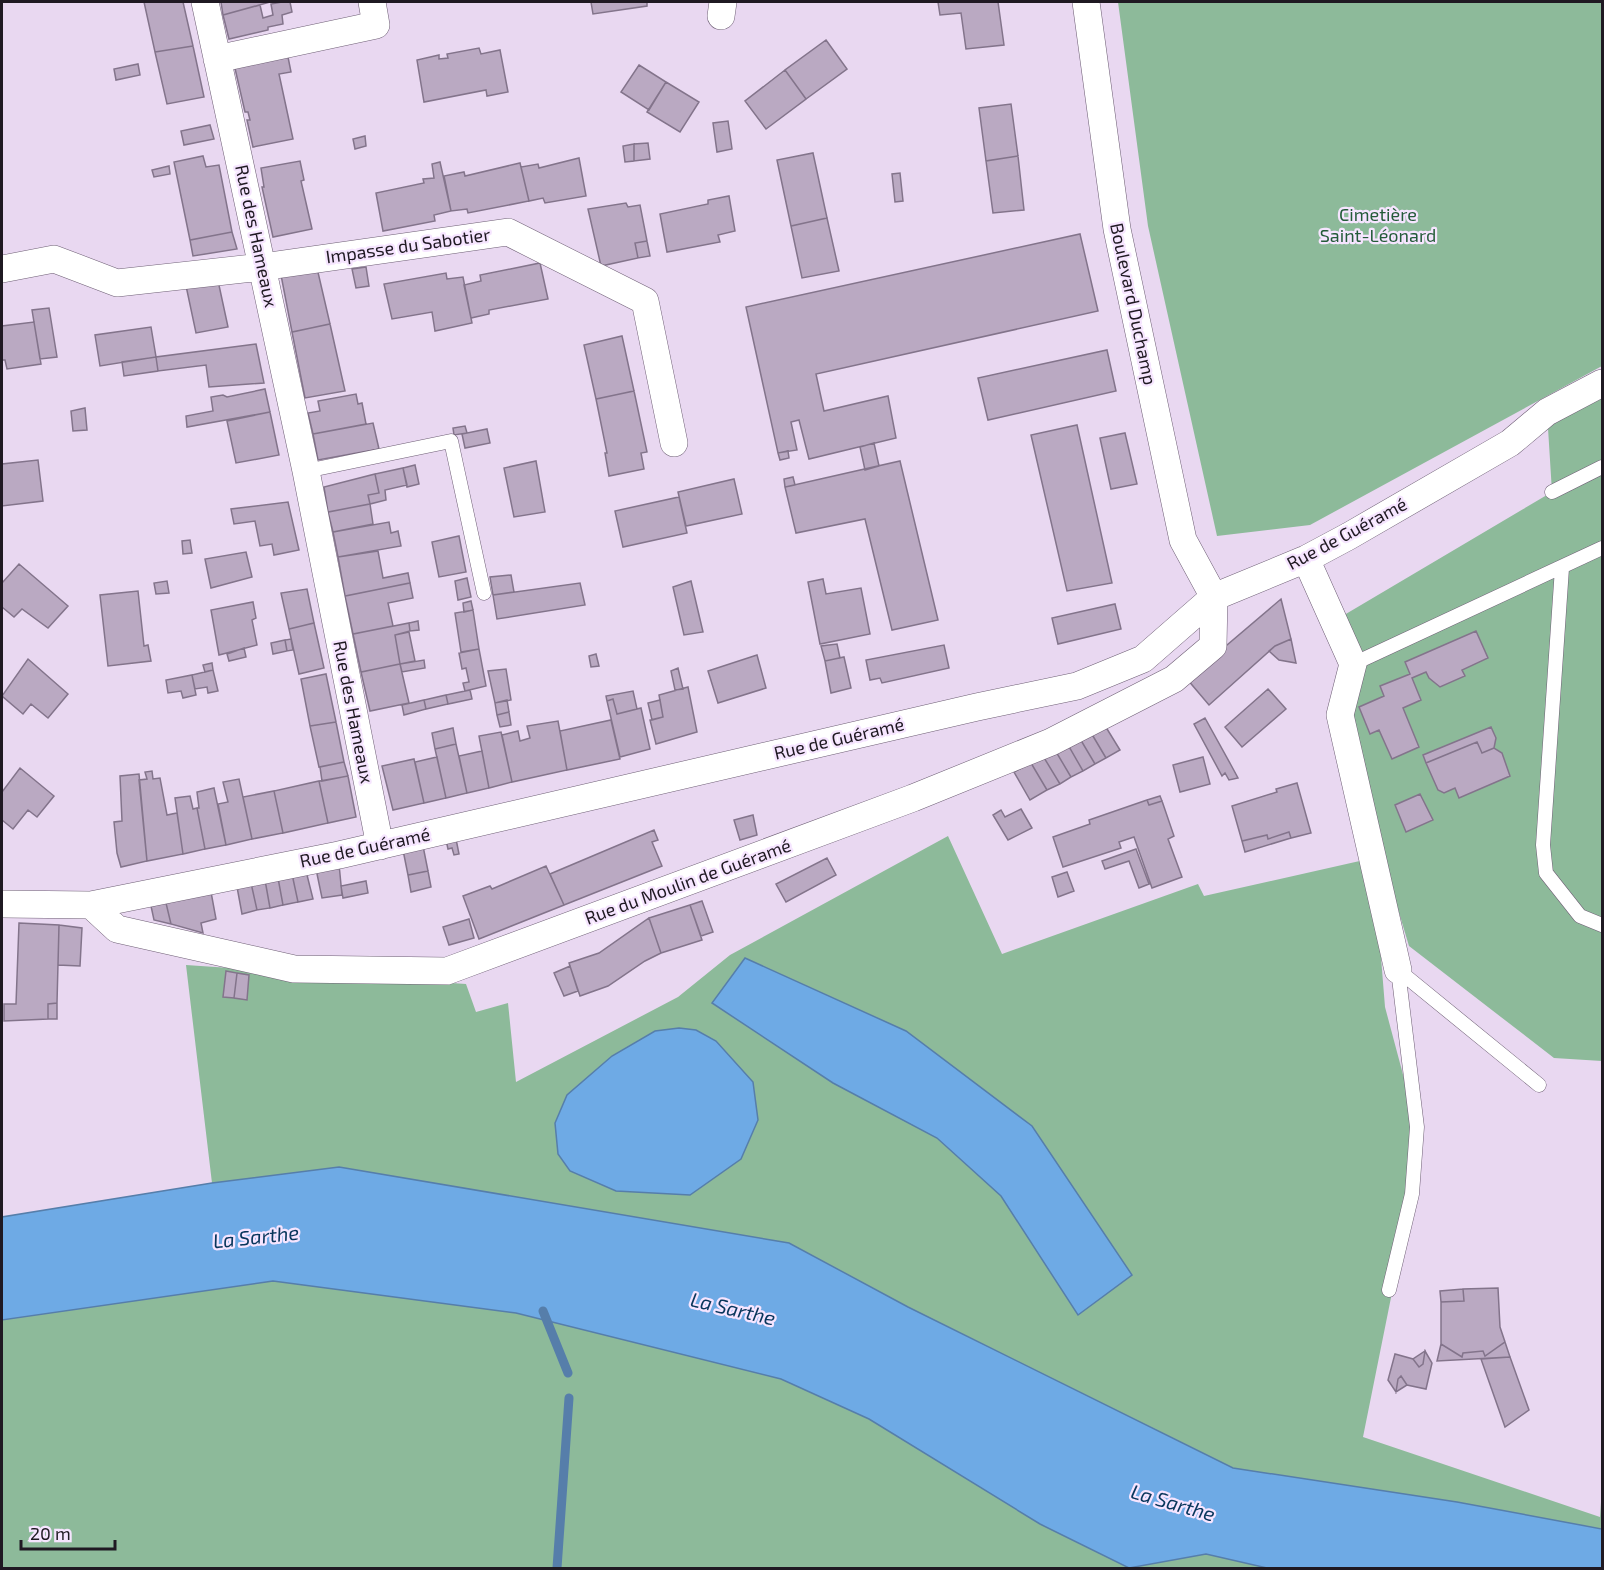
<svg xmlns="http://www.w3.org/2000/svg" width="1604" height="1570" font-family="'Exo 2',sans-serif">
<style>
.green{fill:#8dba9a}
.water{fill:#6eaae5;stroke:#567eaa;stroke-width:1.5}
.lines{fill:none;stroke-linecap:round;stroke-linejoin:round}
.stream{stroke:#567eaa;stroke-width:9}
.building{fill:#baa9c2;stroke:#83748b;stroke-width:1.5}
.service-casing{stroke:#6e5f75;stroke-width:15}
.minor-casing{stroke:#6e5f75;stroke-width:28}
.service{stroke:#fff;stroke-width:14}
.minor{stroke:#fff;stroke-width:27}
.labels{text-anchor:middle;stroke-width:4.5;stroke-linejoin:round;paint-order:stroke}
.park-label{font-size:18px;fill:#245b39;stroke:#f6e5ff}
.street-label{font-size:18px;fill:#1f1922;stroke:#f6e5ff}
.water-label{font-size:20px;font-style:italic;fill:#08365c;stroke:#f6e5ff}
</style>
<rect width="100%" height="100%" fill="#e9d8f1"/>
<path class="green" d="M1118 2H1602V366L1310 525 1217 536 1148 226Z
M1602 383V1061L1554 1058 1409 946 1340 715 1353 664 1334 621 1552 492 1547 412Z
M948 836 1002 954 1198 884 1204 896 1373 858 1385 1007 1417 1127 1411 1198 1363 1437 1600 1517 1602 1487V1568H2V1233L212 1183 186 965 466 984 476 1012 508 1003 516 1082 678 997 730 955Z"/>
<path class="water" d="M745 958 906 1031 1032 1126 1132 1275 1078 1315 1001 1196 937 1138 833 1083 712 1003Z
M679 1028 696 1030 716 1041 753 1082 758 1120 741 1159 690 1195 616 1191 570 1171 558 1154 555 1123 567 1095 612 1056 655 1031Z
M339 1167 789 1243 908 1307 1233 1468 1457 1502 1602 1529V1568H1267L1206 1554 1129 1568 1040 1524 869 1419 781 1379 516 1313 273 1281 2 1320V1217L212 1183Z"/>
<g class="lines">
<path class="stream" d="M543 1311 568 1373
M557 1568 569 1398"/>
</g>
<path class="building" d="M144 2H183L193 46 155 52Z
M221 2H270L223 15Z
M282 2H290L292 12 282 15 283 24 268 27V30L229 39 223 15 260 5 263 18 273 15 271 4Z
M591 2H647V6L593 14Z
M938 2H998L1004 45 966 49 961 13 940 15Z
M826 40 847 69 806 99 785 70Z
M193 46 204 97 167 104 155 52Z
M479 48 481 54 500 50 508 92 487 96 486 90 424 102 417 60 439 55V59L448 58 447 54Z
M287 52 291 72 279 74 293 139 253 147 247 120H250L248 112H245L234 64Z
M138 64 140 75 116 80 114 69Z
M639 65 666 82 649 110 621 92Z
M785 70 806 99 766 129 745 101Z
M666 82 699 102 680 132 647 112Z
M1011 104 1018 156 986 161 979 108Z
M728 121 732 149 717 152 713 123Z
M210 125 214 139 184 145 181 131Z
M365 136 366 146 355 149 353 139Z
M648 143 650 159 634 161V144Z
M634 144V161L625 162 623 146Z
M813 153 827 218 791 226 777 160Z
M203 156 206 167 219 165 232 232 190 240 174 162Z
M1018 156 1024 210 993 213 986 161Z
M579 158 586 196 545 203 543 198 529 201 521 167 538 164 539 168Z
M300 161 304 180 301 181 312 229 273 237 262 187H264L261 168Z
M440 162 451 211 434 215 435 221 383 231 376 193 424 183 423 179 434 178 432 164Z
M520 163 529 201 468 213 467 209 451 211 444 176 464 172 465 176Z
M169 166 170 174 154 177 152 170Z
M900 173 903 201 895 202 892 174Z
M729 196 735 231 718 235 720 242 667 252 660 214 708 204V200Z
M626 203 628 207 640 205 647 241 635 243 638 258 601 266 588 209Z
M827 218 839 271 802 278 791 226Z
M232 232 237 249 193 256 190 240Z
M1080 234 1098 311 816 374 824 411 888 396 896 438 809 459 799 420 791 422 797 450 778 453 746 307Z
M647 241 650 256 638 258 635 243Z
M540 263 548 299 489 310V314L471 318 464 285 481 281 480 275Z
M366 267 369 286 356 288 352 269Z
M317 268 330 324 292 332 281 275Z
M446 273 447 279 463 277 472 323 435 331 432 312 392 319 384 284Z
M217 276 228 327 196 333 185 281Z
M49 308 57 357 40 359 32 310Z
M34 322 41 364 7 369 5 360H2V326Z
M330 324 345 391 305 398 292 332Z
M151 327 156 357 100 366 95 335Z
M622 336 634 391 596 399 584 345Z
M256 344 264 383 209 387 206 365 158 371 156 357Z
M1107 350 1116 391 988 420 978 378Z
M156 357 158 371 124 376 122 362Z
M265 389 270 412 187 427 186 416 213 411 211 397 223 395 227 397Z
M634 391 647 452 641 453 644 469 609 476 605 453H607L596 399Z
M356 394 358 404 362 403 366 424 313 434 308 413 320 411 318 401Z
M85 408 87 430 73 431 71 411Z
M270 412 279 455 236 463 227 421Z
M373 423 379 449 318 460 313 434Z
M1077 425 1112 583 1067 591 1031 435Z
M465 426 467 433 454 435 453 428Z
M487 429 490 443 465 448 462 434Z
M1125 433 1137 484 1111 489 1100 438Z
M874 443 879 466 865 470 860 447Z
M788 451 789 458 780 460 778 453Z
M38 460 43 501 2 506V464Z
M536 461 545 512 514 517 504 468Z
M900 461 938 620 892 630 865 519 796 533 785 487Z
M415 465 419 484 407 487 403 468Z
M403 468 407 485 385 490 386 500 370 504 368 495 379 493 375 474Z
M375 474 379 493 368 495 370 504 328 512 324 487Z
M793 477 795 485 785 487 784 479Z
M734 479 742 514 686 526 678 492Z
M679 497 687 533 623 547 615 511Z
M288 502 299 550 274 555 272 544 260 546 255 521 234 524 231 509Z
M370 504 373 524 333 532 328 512Z
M389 522 391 533 398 531 401 546 338 557 333 532Z
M459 536 466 572 439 577 432 542Z
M190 540 192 553 183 554 182 541Z
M378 551 383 578 408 573 410 583 345 596 338 557Z
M246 552 252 577 211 588 205 559Z
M19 564 68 606 48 628 22 609 14 617 2 607V583Z
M511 575 514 592 493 595 490 577Z
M467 578 471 597 458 600 455 581Z
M823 579 826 594 861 588 870 634 820 644 808 582Z
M167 581 169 593 156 594 154 583Z
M691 581 703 632 684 635 673 587Z
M410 583 413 598 388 603 393 626 353 634 345 596Z
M580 583 585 605 497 619 493 595Z
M307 589 314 623 289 629 281 593Z
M138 591 144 646 148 645 151 661 108 666 100 595Z
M1281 599 1291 639 1275 646 1209 705 1187 679Z
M471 601 473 610 464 612 463 603Z
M253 602 256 618 252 620 257 645 219 655 211 610Z
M1115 604 1121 629 1058 644 1052 618Z
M473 610 479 649 461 652 455 613Z
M418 621 419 630 410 631 409 623Z
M314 623 324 668 299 674 289 629Z
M409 623 410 631 395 635 400 664 361 672 353 634Z
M1476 631 1488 658 1462 670 1465 676 1440 687 1429 678 1426 672 1412 678 1421 700 1403 708 1419 747 1392 759 1379 730 1370 734 1359 707 1384 696 1380 686 1410 674 1405 662Z
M409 632 415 661 400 664 395 635Z
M291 639 293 650 287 651 285 640Z
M1291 639 1296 663 1279 660 1269 651 1275 646Z
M285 640 287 651 273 654 271 643Z
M837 644 840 658 825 661 821 646Z
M944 645 949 668 882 683 880 678 870 680 866 660Z
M244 648 246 657 229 661 227 654Z
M479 649 486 686 465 691 463 683 469 682 466 668 462 669 459 653Z
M596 654 599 666 591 667 589 656Z
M757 655 766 688 718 703 708 671Z
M844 657 851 688 831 693 825 661Z
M28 659 68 694 48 718 31 704 23 714 2 696Z
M424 660 425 668 402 672 400 664Z
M212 663 213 670 205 672 203 665Z
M400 664 409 703 370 711 361 672Z
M678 668 683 689 675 690 671 671Z
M506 669 511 700 495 703 488 671Z
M213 670 218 691 208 693 207 687 195 689 192 675Z
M326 674 336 722 310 726 301 679Z
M192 675 196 695 183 698 181 691 168 693 166 680Z
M688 687 697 732 656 744 650 720 663 717 659 695Z
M1268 689 1286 709 1242 747 1225 727Z
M470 690 472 699 448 704 446 695Z
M633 691 637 709 617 714 613 699 607 701 606 696Z
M446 695 448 704 426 709 424 700Z
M613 699 617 714 641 708 650 749 620 757 607 701Z
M424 700 426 709 404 715 402 705Z
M507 700 509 712 497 715 495 703Z
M660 700 663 717 652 720 648 703Z
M509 712 511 725 500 727 497 715Z
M1205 718 1231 765 1238 778 1229 780 1225 773 1222 776 1194 724Z
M611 720 620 759 567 770 560 731Z
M558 721 567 770 512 782 502 735 518 731 520 741 530 738 527 726Z
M336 722 344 762 319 767 310 726Z
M1104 724 1120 750 1106 758 1090 731Z
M1491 727 1496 738 1494 748 1482 753 1477 742 1426 763 1423 755Z
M453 728 456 744 435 749 432 733Z
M1090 731 1106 758 1095 764 1079 737Z
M501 732 512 782 489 788 479 736Z
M1079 737 1095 764 1083 771 1067 743Z
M1477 742 1482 753 1494 748 1502 753 1510 776 1459 798 1455 788 1444 793 1438 790 1426 763Z
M1067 743 1083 771 1071 777 1055 750Z
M456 744 467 793 446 798 435 749Z
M1055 750 1071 777 1060 784 1043 756Z
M482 751 489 788 467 793 459 756Z
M1043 756 1060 784 1047 790 1031 763Z
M437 757 446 798 424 803 415 762Z
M1203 757 1210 784 1180 792 1173 765Z
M414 759 424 803 393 810 382 766Z
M344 762 348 776 322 781 320 767Z
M1031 763 1047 790 1030 800 1014 772Z
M20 768 54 796 37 817 28 810 13 829 2 820V792Z
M152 771 153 779 160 778 167 815 177 813 183 854 147 861 139 780 147 779 145 772Z
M139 774 147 861 121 867 117 853 114 822 122 821 120 776Z
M348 776 356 817 328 823 319 781Z
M239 779 252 839 226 845 218 804 228 802 223 782Z
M319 781 328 823 283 833 274 791Z
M1297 783 1311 833 1291 838 1289 832 1268 839 1267 835 1242 841 1232 806 1277 792 1276 789Z
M214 788 226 845 205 849 197 808H199L197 792Z
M274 791 283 833 252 839 243 797Z
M1420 794 1433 820 1406 832 1395 805Z
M190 796 193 809 197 808 205 849 183 854 175 798Z
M1160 796 1162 801 1149 805 1147 800Z
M1147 800 1149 805 1162 801 1174 836 1168 839 1182 877 1152 888 1134 837 1119 842 1121 848 1063 867 1053 837 1090 824 1089 820Z
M1021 809 1032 828 1008 840 993 815 1001 810 1005 817Z
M753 815 757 835 740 840 734 820Z
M654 830 658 840 652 842 662 866 564 905 550 874Z
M1289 832 1291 838 1245 852 1242 841 1267 835 1268 839Z
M456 839 459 854 454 855 452 848 448 849 446 840Z
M423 846 428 871 408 875 403 850Z
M1136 849 1149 884 1139 888 1129 861 1105 869 1102 861Z
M827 858 836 875 786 902 776 884Z
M339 864 342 895 322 898 316 869Z
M546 866 564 905 479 939 463 896 490 886 492 889Z
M306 871 313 899 298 902 292 874Z
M428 871 431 887 411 892 408 875Z
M1067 872 1074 891 1058 897 1052 877Z
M292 874 298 902 283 905 278 878Z
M278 878 283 905 270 908 265 880Z
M265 880 270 908 257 910 251 883Z
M366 881 368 893 343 898 341 886Z
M251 883 257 910 242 914 237 887Z
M211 892 216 919 201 923 203 933 171 924 166 903Z
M702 901 713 932 701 936 690 905Z
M166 903 171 924 154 920 151 906Z
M690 905 702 940 661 953 649 918Z
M649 918 661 953 645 961 608 986 580 996 569 963 599 953Z
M469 919 474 938 449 945 443 927Z
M19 923 59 925 57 1003 48 1004V1019L4 1021V1004H16Z
M59 925 82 928 80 966 58 965Z
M570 966 578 991 564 996 554 973Z
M226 971 237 973 234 998 223 997Z
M237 973 249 975 247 1000 234 998Z
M57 1003V1019H48V1004Z
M1498 1288 1500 1327 1505 1342 1485 1356 1483 1351 1463 1353 1462 1357 1441 1344V1302L1464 1301 1463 1289Z
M1463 1289 1464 1301 1441 1302 1440 1291Z
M1505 1342 1510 1357 1437 1361 1441 1344 1462 1357 1463 1353 1483 1351 1485 1356Z
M1425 1351 1432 1363 1426 1389 1407 1385 1401 1376 1398 1379 1396 1392 1388 1380 1395 1354 1413 1359 1419 1367 1423 1364Z
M1425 1351 1423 1364 1419 1367 1413 1359Z
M1510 1357 1529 1410 1505 1427 1481 1359Z
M1401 1376 1407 1385 1396 1392 1398 1379Z"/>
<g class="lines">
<g class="service-casing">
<path id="service" d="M306 471 451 441 484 593
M1552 492 1602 467
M1562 568 1543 845 1546 873 1580 916 1602 925
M1353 664 1602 548
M1398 970 1539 1085
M1389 1290 1412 1194 1417 1127 1398 970"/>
</g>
<g class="minor-casing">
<path id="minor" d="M205 2 306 471 380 846
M721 16 723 2
M217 59 376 25 372 2
M2 269 54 259 117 283 262 267 508 232 645 301 674 443
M1306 559 1353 664 1340 715 1398 970
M2 904 91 905 339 855 977 707 1077 686 1143 659 1214 597 1306 559 1349 536 1510 443 1547 412 1602 383
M91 905 117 929 294 969 447 971 913 798 1051 742 1174 679 1213 646 1214 597 1183 540 1117 229 1086 2"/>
</g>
<use href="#service" class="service"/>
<use href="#minor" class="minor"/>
</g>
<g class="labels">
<g class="park-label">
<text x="1378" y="221">Cimetière<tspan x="1378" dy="21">Saint-Léonard</tspan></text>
</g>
<g class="street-label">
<text transform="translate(256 236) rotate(78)" y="6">Rue des Hameaux</text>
<text transform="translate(408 246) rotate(-8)" y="6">Impasse du Sabotier</text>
<text transform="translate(1133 304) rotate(78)" y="6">Boulevard Duchamp</text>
<text transform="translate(1347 534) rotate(-28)" y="6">Rue de Guéramé</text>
<text transform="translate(353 712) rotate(79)" y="6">Rue des Hameaux</text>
<text transform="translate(839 739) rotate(-13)" y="6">Rue de Guéramé</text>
<text transform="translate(365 848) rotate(-12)" y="6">Rue de Guéramé</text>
<text transform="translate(688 882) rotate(-20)" y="6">Rue du Moulin de Guéramé</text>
</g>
<g class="water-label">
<text transform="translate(256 1237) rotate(-6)" y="7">La Sarthe</text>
<text transform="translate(733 1309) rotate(13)" y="7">La Sarthe</text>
<text transform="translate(1173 1503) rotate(16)" y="7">La Sarthe</text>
</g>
</g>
<rect width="1604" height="1570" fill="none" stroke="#1f1922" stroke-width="6"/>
<path d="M21 1540v9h94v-9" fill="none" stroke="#1f1922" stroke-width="3"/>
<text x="30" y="1540" font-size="18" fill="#1f1922" stroke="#f6e5ff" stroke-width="4.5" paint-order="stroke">20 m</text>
</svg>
